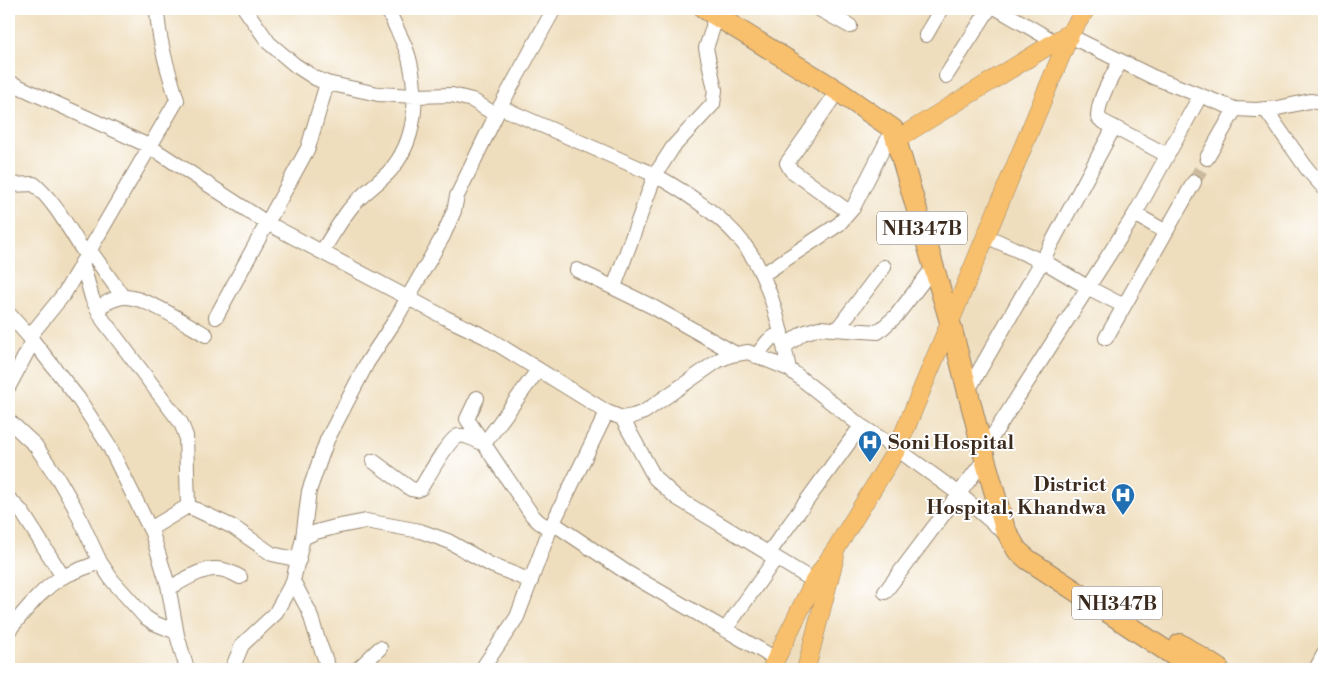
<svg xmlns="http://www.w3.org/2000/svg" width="1333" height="678" font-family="'Libre Bodoni',serif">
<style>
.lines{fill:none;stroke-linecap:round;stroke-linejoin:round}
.minor-tunnel{stroke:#cbba9d;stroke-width:14;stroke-dasharray:14 7;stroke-linecap:butt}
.minor-casing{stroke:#95846e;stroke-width:16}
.major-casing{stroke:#95846e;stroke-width:19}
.highway-casing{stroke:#95846e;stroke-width:22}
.minor{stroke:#fff;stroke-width:14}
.major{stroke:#f8bf6c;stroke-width:18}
.highway{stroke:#f8bf6c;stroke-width:20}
.labels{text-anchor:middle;stroke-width:4;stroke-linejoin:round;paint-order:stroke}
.shield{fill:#fff;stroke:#766a62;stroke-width:1}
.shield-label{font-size:19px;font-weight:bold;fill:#3b2a1e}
.poi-label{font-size:20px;font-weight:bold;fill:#3b2a1e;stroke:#fff;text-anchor:start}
</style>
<rect width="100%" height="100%" fill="#fff"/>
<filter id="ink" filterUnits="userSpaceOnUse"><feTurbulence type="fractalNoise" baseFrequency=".02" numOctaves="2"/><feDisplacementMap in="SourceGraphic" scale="10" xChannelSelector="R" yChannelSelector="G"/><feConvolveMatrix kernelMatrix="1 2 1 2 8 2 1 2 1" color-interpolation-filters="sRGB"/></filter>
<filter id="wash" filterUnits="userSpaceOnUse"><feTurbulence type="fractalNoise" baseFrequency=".0096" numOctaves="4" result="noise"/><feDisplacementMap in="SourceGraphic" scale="20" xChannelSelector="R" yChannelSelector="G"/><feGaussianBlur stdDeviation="1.12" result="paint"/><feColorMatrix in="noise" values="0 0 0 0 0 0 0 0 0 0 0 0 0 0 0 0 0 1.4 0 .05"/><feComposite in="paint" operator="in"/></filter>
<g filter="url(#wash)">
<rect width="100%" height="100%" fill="#efdebd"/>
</g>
<g filter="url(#ink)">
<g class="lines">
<path class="minor-tunnel" d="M1194 182 1207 158"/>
<g class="minor-casing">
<path id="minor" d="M245 9 269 43 295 65 315 78 327 83 378 94 415 96 452 95 472 100 496 115
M819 9 850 26
M998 9 1055 42
M926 35 941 9
M1070 36 1153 77 1235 109 1256 110 1278 108 1310 101 1324 103
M1120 61C1112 78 1098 98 1098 117L1102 121 1167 155
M946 76 989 9
M9 82 149 146 267 223 446 318 486 337 607 412 622 418 633 416 644 412 719 360 731 355 748 352 789 369 861 426 897 449 958 493 1007 535
M838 91 787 163 791 170 849 212
M500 107 554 9
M1265 109 1308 170 1324 188
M1207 158 1235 109
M9 185 34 184C57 204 69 230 86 255
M1135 214 1166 232
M986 236 1050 265 1089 288 1124 306
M89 249 123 297
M322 251C331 238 339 223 349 210 359 196 376 185 388 173 417 142 419 97 409 58 404 40 394 26 388 9
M82 262 92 298 103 320 181 423 186 436 188 506 150 529
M577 270 653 307 736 354
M762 275 839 224 853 208 893 129
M614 287 655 175 673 147 713 104 715 90 706 48 713 27 714 9
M97 308C106 303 115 297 125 297 146 297 187 324 206 335
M9 314 33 341 78 398 109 446 152 533 168 585 177 635 187 669
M216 317 308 148 327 83
M838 328 884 267
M29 337 64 294 177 100C168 70 158 40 157 9
M1106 338 1194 182
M784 347 803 333 819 328 878 332 896 316 933 268
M756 356 768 341 781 332
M9 386 33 341
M967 392 1042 261 1114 127
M477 398 467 419 532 515 539 522 550 529
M622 418 655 478 677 498 814 581
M9 421 35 445 59 480 74 506 100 562 112 580 145 617 154 623 176 632
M983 451 1135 214 1200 96
M373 461 411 489 417 490 421 488C427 478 449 439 458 436 465 434 477 441 484 444L538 370
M9 499 22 512 63 577
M188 506 233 527 272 554 299 560
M553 523 626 572 776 659
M303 538 316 532 335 527 366 521 420 531 448 541 491 565 531 581
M768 554 861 426
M293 581 309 611 318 640 329 669
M169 588C183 581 201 568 217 569 225 569 233 573 240 577
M885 592 985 459
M9 630C25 611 42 588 64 576 76 571 89 566 100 562
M725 630 776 558
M232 669 242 645 275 614 293 581 303 538 309 491 327 440 367 363 394 322 443 236 454 211 457 196 500 107 655 175C685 192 722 215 743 243 770 277 780 327 789 369
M358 669 380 648
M482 669 517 617 550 529 607 412
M1316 669 1324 654"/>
</g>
<g class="major-casing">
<path id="major" d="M897 139 1071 32
M771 669 814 581 837 547 897 449 1071 32 1086 9
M806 669 835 557"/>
</g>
<g class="highway-casing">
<path id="highway" d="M705 9 838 91 893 129 950 322 985 459 1005 529 1017 550 1027 559 1194 669
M1180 644 1219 669"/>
</g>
<use href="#minor" class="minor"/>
<use href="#major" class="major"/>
<use href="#highway" class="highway"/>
</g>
</g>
<defs>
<g id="hospital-pin" transform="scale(1.25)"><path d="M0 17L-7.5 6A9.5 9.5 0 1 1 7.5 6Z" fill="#1f6fb2" stroke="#fff"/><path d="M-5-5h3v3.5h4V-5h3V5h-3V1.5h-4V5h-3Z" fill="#fff"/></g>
</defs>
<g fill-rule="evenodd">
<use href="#hospital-pin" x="870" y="442"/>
<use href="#hospital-pin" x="1123" y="495"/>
</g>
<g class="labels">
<g class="shield">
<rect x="877" y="211.5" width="90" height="33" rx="4"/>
<rect x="1072" y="586.5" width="90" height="33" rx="4"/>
</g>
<g class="shield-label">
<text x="922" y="235">NH347B</text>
<text x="1117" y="610">NH347B</text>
</g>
<g class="poi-label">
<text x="888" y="449">Soni Hospital</text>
<text x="1106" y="491" text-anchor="end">District<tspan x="1106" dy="23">Hospital, Khandwa</tspan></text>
</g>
</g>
<rect width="1333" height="678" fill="none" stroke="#fff" stroke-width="30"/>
</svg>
